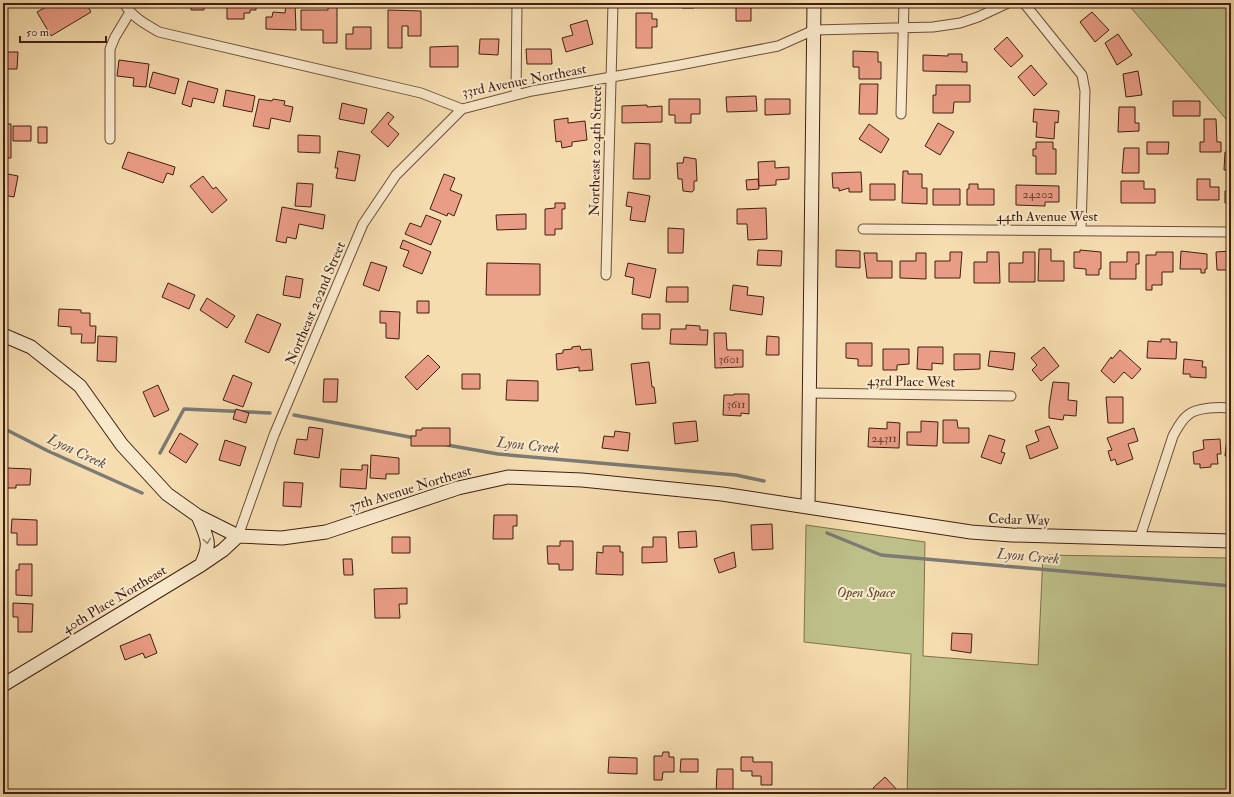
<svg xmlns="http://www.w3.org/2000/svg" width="1234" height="797" font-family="'IM FELL Double Pica',serif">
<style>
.green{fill:#bec089;stroke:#7f704e}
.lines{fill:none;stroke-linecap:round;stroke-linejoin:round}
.stream{stroke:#7c7b76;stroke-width:3.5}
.building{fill:#ea9d86;stroke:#401f13}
.street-casing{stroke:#6e4e3a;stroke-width:11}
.secondary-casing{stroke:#401f13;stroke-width:15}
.street{stroke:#f9e9cb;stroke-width:9}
.secondary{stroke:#f9e9cb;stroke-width:13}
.oneway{stroke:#9c846f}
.labels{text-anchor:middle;stroke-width:4;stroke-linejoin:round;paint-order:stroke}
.number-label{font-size:12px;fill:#6a3e30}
.street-label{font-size:14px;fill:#401f13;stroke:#f9e9cb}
.park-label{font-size:14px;font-style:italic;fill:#604730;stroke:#f9e9cb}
.water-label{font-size:15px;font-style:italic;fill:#5e4d45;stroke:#f9e9cb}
</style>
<rect width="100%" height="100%" fill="#f6ddaf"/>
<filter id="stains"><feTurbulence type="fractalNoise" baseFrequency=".005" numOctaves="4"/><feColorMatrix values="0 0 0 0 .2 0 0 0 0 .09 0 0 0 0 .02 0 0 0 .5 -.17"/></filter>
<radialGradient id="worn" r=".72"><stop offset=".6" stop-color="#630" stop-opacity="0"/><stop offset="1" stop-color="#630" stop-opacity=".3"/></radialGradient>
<path class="green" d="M1127 3H1226L1231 9V125Z
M806 525 925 542 923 656 1038 665 1043 555 1231 558V794H907L911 654 804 642Z"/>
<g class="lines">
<path class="stream" d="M294 415 415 438
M3 428 48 451 142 493
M447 445 498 454 736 475 764 481
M160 453 184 409 270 413
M827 533 881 555 1231 586"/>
</g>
<path class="building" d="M53 3H86L91 12 51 36 37 12Z
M191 3H204V10H191Z
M233 3H256V10H250V13H244V19H227V7H233Z
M286 3H295L296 30 266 29V17H272L273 12 285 13Z
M681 3H694V8H682Z
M736 3H751V21H736Z
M328 5H337V43H323V30H301V10H328Z
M388 10 421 11V36H408V26H402V48H388Z
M1092 12 1109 30 1095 42 1080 22Z
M636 13H652V19H657V27H652V48H636Z
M587 20 593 44 566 52 562 38 573 35 570 25Z
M353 27H371V49H346V34H353Z
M1118 34 1132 55 1117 65 1105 43Z
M1007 37 1023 56 1011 67 994 49Z
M480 39H499L498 55 479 54Z
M458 46V67H430V47Z
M526 49H551L552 64H527Z
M853 51 878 52V62H881V79H859V67H853Z
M3 52H18L17 69H5V66H3Z
M948 54H962V62H967V72L923 71V55L948 56Z
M119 60 149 64 146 87 133 86 134 78 117 76Z
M1031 65 1047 84 1034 96 1018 77Z
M1138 71 1142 95 1126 97 1123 74Z
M153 72 179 79 175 94 149 87Z
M188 81 218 89 214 103 193 98 191 107 182 104Z
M860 84H878L877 114H859Z
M936 85H970V102H954L953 113H933V95H936Z
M226 90 255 96 252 112 223 106Z
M756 96 757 111 727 112 726 97Z
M259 99 272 101 273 99 285 101 284 105 293 107 290 122 271 118 269 129 253 126Z
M669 99H700V114H691V123H675V115H669Z
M765 99H790V114L765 115Z
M1173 101H1200V116H1173Z
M342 103 367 109 364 124 339 119Z
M647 105V107L662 106V122L622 123V106Z
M1119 107H1135V123H1139V131L1118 132Z
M1034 109 1059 111 1058 123 1055 122 1054 139 1036 137 1037 122H1033Z
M388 112 394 117 388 124 399 134 388 147 371 132Z
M568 118V123L585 121 587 140 572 142V146L562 148 561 141 556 142 554 120Z
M1204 119H1216L1217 142H1221V152H1200V142H1204Z
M938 123 954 132 940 155 925 146Z
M3 124H11V158H3Z
M869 124 889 139 881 153 859 139Z
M13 126H31V141H13Z
M38 127H47V143H38Z
M298 135 320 136V153L298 152Z
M1036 142H1053V149H1056V174H1036V156H1033V149H1036Z
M1147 142H1169L1168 154H1147Z
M635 143 650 144V179H633Z
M1124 148H1139V173H1122Z
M338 151 360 155 355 181 336 178 338 168H335Z
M128 152 175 167 173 175 167 173 163 183 122 168Z
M1225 152 1231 153V170H1224Z
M684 157 696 159 697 181H694V190L692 192 683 191 682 179H678L677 163H683Z
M775 161V168L789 167V179L776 180V185L759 186 758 162Z
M903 171H908V174H922V188H927V204L902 203Z
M861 172 862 192H849V188L839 191V188H833L832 173Z
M3 173 18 176 14 197 3 195Z
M444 174 455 178 450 190 462 195 454 216 448 213 447 216 430 209Z
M203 176 213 189 216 187 227 200 212 213 190 186Z
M758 179 759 189 747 190 746 180Z
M1197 179H1210V187H1219V200H1197Z
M1121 181H1144V189H1155V203H1121Z
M297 183 313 184 311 207 295 206Z
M870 184H895V200H870Z
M969 184H978V189H994V205H967V189H969Z
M1016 185 1059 186V202H1045V206L1016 205Z
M933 189H960V205H933Z
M1225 191H1231V203H1225Z
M628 192 650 196 645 222 630 220 632 207 626 206Z
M555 203H565V209H562V229H555V235H545V209L555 208Z
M282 207 325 215 323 229 299 224 296 239 287 237 286 243 276 241Z
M766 208 767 239 748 240 747 224H737V209Z
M526 214V229L497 230 496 215Z
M426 215 441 221 431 245 405 234 410 223 421 227Z
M668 228 684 229 683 253H668Z
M403 240 431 252 422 274 403 266 409 251 400 248Z
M1039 249H1051V261H1064V281H1038Z
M758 250 782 251 781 266 757 265Z
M836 250 860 251V268L836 267Z
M1080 250 1101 252V269H1099V275H1086V269L1074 268V252H1080Z
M1181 251 1207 254V269H1205V273H1201V269H1180Z
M1231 251V270H1217L1216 252Z
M950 252H962L960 278H935V261H950Z
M987 252H999L1000 283H974V262H987Z
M1023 252H1035V282H1009V263H1023Z
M1127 252H1139V264H1136V279H1110V262H1127Z
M1156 252H1173V272H1162V285H1152V290H1146V255H1156Z
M864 253H877V261H892V278H867Z
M916 253H926V279L900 278V261H916Z
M371 262 387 267 379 291 363 285Z
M487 263 540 264V295H486Z
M628 263 656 269 650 298 632 294 634 278 625 276Z
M286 276 303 279 300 298 283 295Z
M168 283 195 295 189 309 162 297Z
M733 285 748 287 747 295 764 297 762 315 730 310Z
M667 287H688V302H666Z
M207 298 235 316 227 328 200 310Z
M417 301H429V313H417Z
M59 309 81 310V313H90V326H96L95 343H81L82 334H71V327L58 326Z
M380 311 400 312 399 339 386 338V323H380Z
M257 314 281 324 269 353 245 342Z
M642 314H660V329H642Z
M686 325 700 326V330H708L707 345 670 344 671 329H686Z
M714 333H726L727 350H743V367L715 368Z
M98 336 117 337 116 362 97 361Z
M767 336 779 337V355H766Z
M1161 339H1170V342H1177L1176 359 1147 358 1148 341 1161 342Z
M846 343H872V366H858V359L846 358Z
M580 346 581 350 591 349 593 370 579 371V367L557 370 556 354 563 353V350L572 349V347Z
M918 347H943V364L932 363V370L917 369Z
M1044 347 1059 366 1041 381 1032 370 1037 365 1031 358Z
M883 349H909V364L897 365V370H883Z
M1120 350 1141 369 1132 379 1124 372 1114 383 1101 371 1111 357 1112 359Z
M990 351 1015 353 1013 370 988 366Z
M1229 352 1231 353V375L1227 374 1231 361 1227 358Z
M954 354H980V369L954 370Z
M428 355 440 367 417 390 405 377Z
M1184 359 1203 361 1202 367H1206V378L1190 377V374H1183Z
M649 362 652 387H654L656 403 636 405 631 364Z
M462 374H480V389H462Z
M233 375 252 383 243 407 223 400Z
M324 379H338L337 402H323Z
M507 380 538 381V401L506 400Z
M1053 382 1069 383 1068 400 1077 401 1076 416 1064 415 1063 420 1049 418V407Z
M158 385 169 410 154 417 143 392Z
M734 394H749V414L741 413V416L723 415 724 395H734Z
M1106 397H1123V423H1108Z
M236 409 249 413 246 423 233 419Z
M943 420H957L958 428H969V443H943Z
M696 421 698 441 675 444 673 423Z
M921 421 938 422 937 446 907 445V432H921Z
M887 422 900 423 899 448 868 447 869 428 887 429Z
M1049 426 1058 448 1030 459 1026 446 1039 441 1035 431Z
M309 427 323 429 319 458 294 454 297 439 307 440Z
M422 428H450V446H411V436H416V430H422Z
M1134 428 1138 441 1128 444 1133 459 1117 465 1115 459 1111 461 1108 451 1112 450 1107 438Z
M1228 428H1231V457L1225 456Z
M615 431 630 433 628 451 602 448 604 436 614 437Z
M180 433 198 444 186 463 169 452Z
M989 435 1005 440 1001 452 1005 453 1001 464 981 457Z
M1220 439 1221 454H1217L1218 464H1211V467L1200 468V464H1194L1193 452 1204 449 1203 440Z
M225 440 246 447 240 466 219 460Z
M371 455 399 458V474H386V479L370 478Z
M362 465H368L366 489 340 487 341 469 362 470Z
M7 468 31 469 30 485H16V488H6Z
M284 482 303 483 301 507 283 506Z
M494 515H517V526H513V539H493Z
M12 519 37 520V545H17V533H11Z
M772 524 773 549 752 550 751 525Z
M696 531 697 547 679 548 678 532Z
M392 537H410V553H392Z
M653 537H666L667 562 642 563V547H653Z
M560 541H573V570H559V564H548L547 546H560Z
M603 546H620V552H623V575L596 574 597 552 603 553Z
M734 552 736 567 719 573 714 559Z
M343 559H352L353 575H344Z
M19 564H32V596L16 595V570H19Z
M407 588V604H399L400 618H375L374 589Z
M13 603 33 604 32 632H18V617H13Z
M952 633 972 634 971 653 951 650Z
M150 634 157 653 145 658 143 653 125 660 120 646Z
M663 752H669V757H674V772H663L662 780H654V756H662Z
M609 757 637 758V774L608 773Z
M741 757H753V762H772V785H761V776H752V771H741Z
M681 759H698V772H680Z
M717 769H733V794H716Z
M885 777 901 794H878L873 788Z"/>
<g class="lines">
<g class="street-casing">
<path id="street" d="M124 3C132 17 145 24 159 32L421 93 462 109 532 91 680 65 778 46 814 30 933 27 960 23 978 17 1008 3
M1024 3 1082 75 1085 91 1081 229
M516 95 517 3
M901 114 904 3
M110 139V49L115 37 130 12
M863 229 1231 232
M606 275 613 3
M810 393 1011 396
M238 536 274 435 363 224 396 175 462 109
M1140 537 1173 436C1177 429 1181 420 1188 415 1197 407 1219 407 1231 408"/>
</g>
<g class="secondary-casing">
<path id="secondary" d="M3 335 31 347 80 386 122 445 167 494 198 516 238 536 282 538 326 532 458 488 508 477 582 480 722 494 971 532 1012 535 1231 541
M808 506 814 3
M198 516C207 538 212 543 201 565
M3 685 201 565 223 550 238 536"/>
</g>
<use href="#street" class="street"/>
<use href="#secondary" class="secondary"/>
</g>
<defs><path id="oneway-chevron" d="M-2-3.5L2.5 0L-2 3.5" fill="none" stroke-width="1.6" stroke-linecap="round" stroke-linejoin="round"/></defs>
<use class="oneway" href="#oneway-chevron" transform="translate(207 541) rotate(82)"/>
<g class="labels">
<g class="number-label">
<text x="1038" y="198">24202</text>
<text x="729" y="363">3601</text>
<text x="736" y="408">3611</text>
<text x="884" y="442">24311</text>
</g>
<g class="street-label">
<text transform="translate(524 80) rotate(-11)" y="5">33rd Avenue Northeast</text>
<text transform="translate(595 151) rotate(-89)" y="5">Northeast 204th Street</text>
<text x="1047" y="221">44th Avenue West</text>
<text transform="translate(315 303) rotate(-67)" y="5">Northeast 202nd Street</text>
<text transform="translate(911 381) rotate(1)" y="5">43rd Place West</text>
<text transform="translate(410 488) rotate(-17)" y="5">37th Avenue Northeast</text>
<text transform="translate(1019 519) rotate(2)" y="5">Cedar Way</text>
<text transform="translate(114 599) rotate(-31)" y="5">40th Place Northeast</text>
</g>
<g class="park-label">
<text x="866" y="597">Open Space</text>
</g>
<g class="water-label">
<text transform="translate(528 445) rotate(6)" y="5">Lyon Creek</text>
<text transform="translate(77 451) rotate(25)" y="5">Lyon Creek</text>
<text transform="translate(1028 556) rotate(5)" y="5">Lyon Creek</text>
</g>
</g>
<rect width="1234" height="797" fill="none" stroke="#f6ddaf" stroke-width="16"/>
<rect x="4" y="4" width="1226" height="789" fill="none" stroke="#401f13" stroke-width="2"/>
<rect x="8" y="8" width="1218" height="781" fill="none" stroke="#401f13"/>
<path d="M20 36v6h86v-6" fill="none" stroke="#401f13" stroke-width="2"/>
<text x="26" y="36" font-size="12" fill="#401f13" stroke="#f9e9cb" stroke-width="3" paint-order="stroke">50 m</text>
<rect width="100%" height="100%" filter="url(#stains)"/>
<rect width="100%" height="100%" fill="url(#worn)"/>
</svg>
